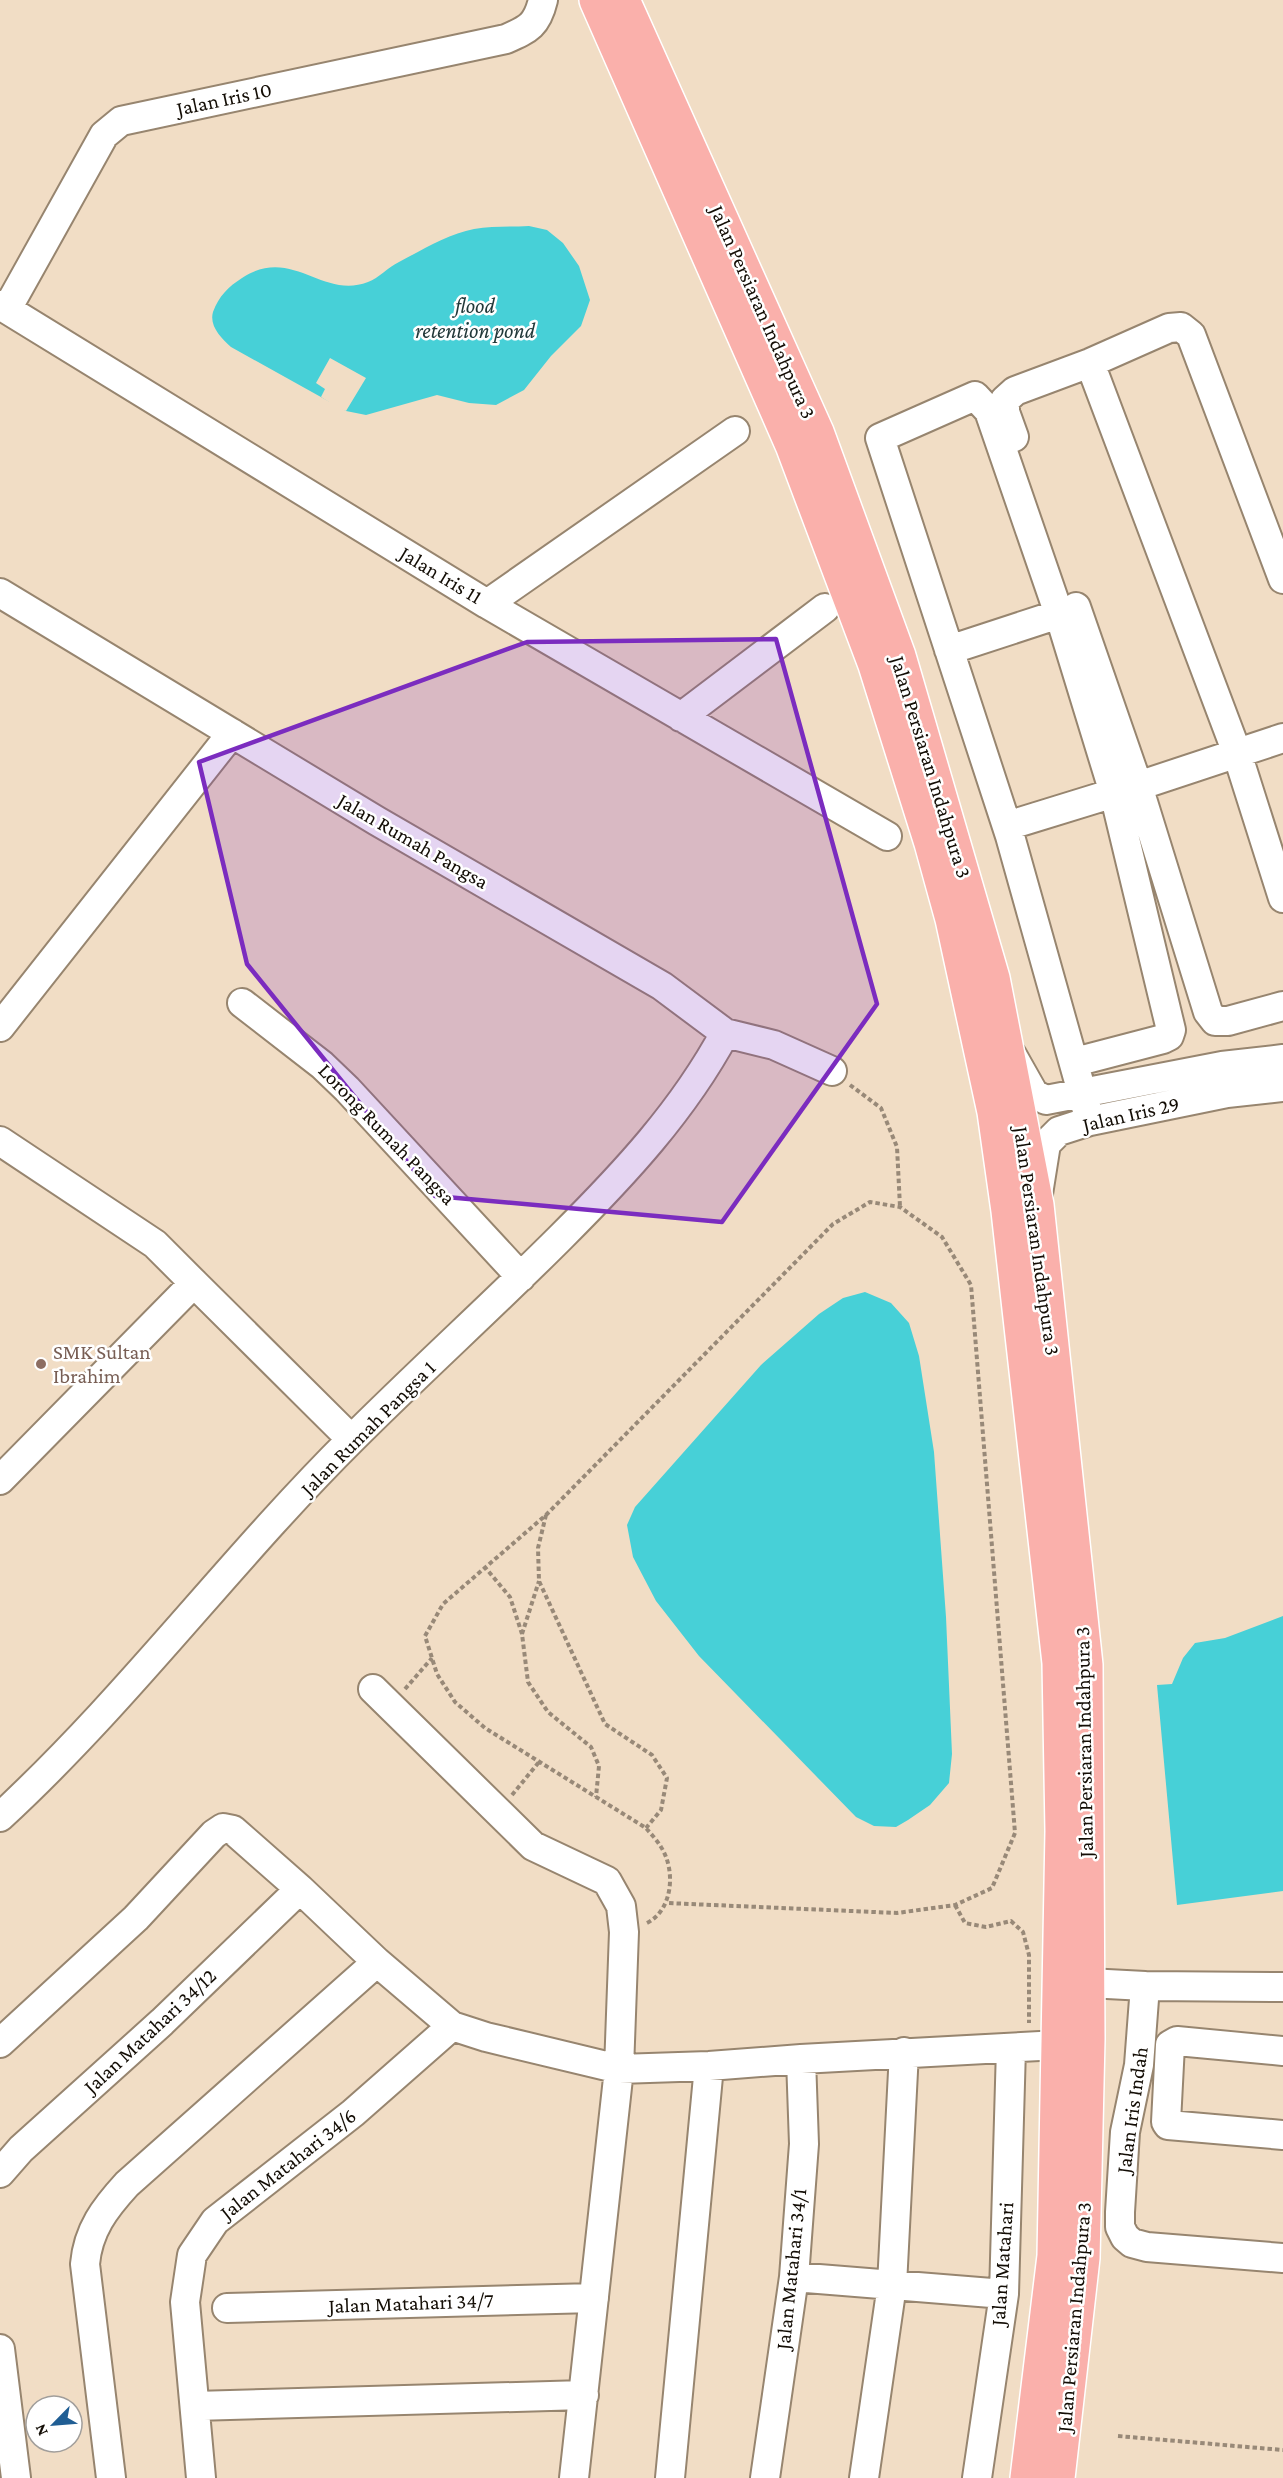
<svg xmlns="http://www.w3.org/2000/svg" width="1283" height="2478" font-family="'Crimson Pro',serif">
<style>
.water{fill:#47d0d7}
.pier{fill:#f1ddc5}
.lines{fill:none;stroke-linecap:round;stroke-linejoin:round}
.minor-casing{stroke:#97856f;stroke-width:32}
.major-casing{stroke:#fff;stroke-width:36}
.path{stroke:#988978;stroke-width:4;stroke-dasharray:4.5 3;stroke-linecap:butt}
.minor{stroke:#fff;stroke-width:28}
.major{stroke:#fab0ab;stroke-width:33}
.marked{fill:#7b2cbf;fill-opacity:0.2;stroke:#7b2cbf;stroke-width:4.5;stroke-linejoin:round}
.education-dot{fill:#8d6e63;stroke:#fff;stroke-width:2}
.labels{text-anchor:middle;stroke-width:5;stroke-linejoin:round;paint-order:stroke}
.street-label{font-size:21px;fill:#130d05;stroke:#fff}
.education-label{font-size:21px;fill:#785e54;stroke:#fff;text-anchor:start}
.water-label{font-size:22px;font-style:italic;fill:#213839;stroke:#fff}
</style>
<rect width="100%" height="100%" fill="#f1ddc5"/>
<path class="water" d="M529 226 547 230 563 243 579 266 590 300 581 326 551 356 524 390 496 405 469 403 437 395 366 415 346 411 231 347C221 338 209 326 213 312 219 296 228 287 242 278 292 245 322 300 368 282 379 278 388 267 399 262 422 250 448 234 474 229 492 226 512 227 529 226Z
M865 1292 891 1303 909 1323 919 1356 934 1452 946 1617 952 1754 949 1783 930 1805 908 1820 896 1827 874 1826 856 1817 699 1656 656 1601 633 1557 627 1525 635 1507 761 1365 819 1314 843 1298Z
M1283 1616V1891L1177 1905 1157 1685 1172 1684 1183 1658 1195 1643 1225 1638Z"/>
<path class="pier" d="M330 358 366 378 346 411 328 405 329 402 321 397 325 389 316 383Z"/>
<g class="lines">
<g class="minor-casing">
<path id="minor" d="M0 305 487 604 887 836
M7 309 104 135 121 121 506 39C529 29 537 25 543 0
M1090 363 1237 753 1283 898
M1014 437 1005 412V400L1015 391 1090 363 1169 328 1181 327 1191 335 1283 579
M0 593 377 821 662 986 725 1033 774 1045 832 1071
M487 604 735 431
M1076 607 1138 786 1208 1012 1215 1021H1228L1283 1006
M949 650 1059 614
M681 717 825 608
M1138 786 1283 738
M1007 826 1114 793
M242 1003 322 1065 347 1089 521 1277
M0 1027 232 733
M1012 1055 1034 1094 1046 1100 1222 1066 1283 1059
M1075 1062 1163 1039 1169 1036 1171 1030 1114 793 1061 620 989 411 975 396 880 438 1010 836 1090 1121
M0 1141 155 1244 194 1283
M1038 1194 1046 1144 1059 1131 1090 1121 1227 1093 1283 1087
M0 1480 194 1283 351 1439
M373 1689 533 1846 607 1881 621 1906 624 1932 619 2069 709 2066 801 2059 1059 2045
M0 1817C127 1700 230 1560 352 1439 420 1371 492 1306 561 1237 624 1174 683 1111 725 1033
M1088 1983 1145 1986 1139 2065 1125 2132 1120 2212V2227L1125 2237 1132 2243 1147 2247 1283 2258
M1145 1986 1283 1987
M0 2043 136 1918 214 1834 223 1828 233 1830 300 1889 377 1962 452 2026 486 2037 619 2069 574 2478
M1283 2051 1177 2041 1170 2045 1166 2122 1168 2125 1283 2135
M0 2173 21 2149 162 2022 300 1889
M794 2277 1004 2294
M227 2308 594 2298
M0 2349 16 2478
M195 2406 584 2395
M111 2478 85 2264C88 2230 105 2208 127 2184L377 1962
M201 2478 185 2302 192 2255 215 2221 353 2113 452 2026
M670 2478 709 2066
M765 2478 794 2277 804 2144 801 2059
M864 2478 892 2285 904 2052
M977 2478 1004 2294 1011 2048"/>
</g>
<g class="major-casing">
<path id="major" d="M596 0 792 445 875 665 931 843 952 919 994 1112 1008 1211 1059 1663 1062 1831 1054 2256 1027 2478
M623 0 817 432 899 656 993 978 1037 1205 1086 1665 1088 2039 1083 2258 1058 2478"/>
</g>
<path class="path" d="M850 1085 881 1108 897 1147 900 1207
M546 1515 538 1548 539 1581 605 1724 652 1755 667 1778 661 1810 646 1828
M484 1566 510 1597 522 1634 528 1682 548 1712 591 1747 599 1766 596 1797
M522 1634 539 1581
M405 1689 432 1658
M512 1795 539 1762
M955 1905 965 1923 986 1927 1011 1921 1023 1932 1029 1955V2023
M647 1923C673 1910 676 1870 661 1847 657 1840 651 1834 646 1828L485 1728 455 1702 437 1674 425 1636 443 1604 546 1515 833 1224 870 1202 900 1207 942 1237 971 1285 1015 1833 992 1888 955 1905 897 1913 667 1903
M1118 2436 1283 2450"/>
<use href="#minor" class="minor"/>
<use href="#major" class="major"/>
</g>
<path class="marked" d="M776 639 877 1004 722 1222 435 1196 247 964 199 762 527 642Z"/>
<circle class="education-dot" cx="41" cy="1364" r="6"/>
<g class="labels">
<g class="street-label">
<text transform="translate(224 99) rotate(-12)" y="7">Jalan Iris 10</text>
<text transform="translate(763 312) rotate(66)" y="7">Jalan Persiaran Indahpura 3</text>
<text transform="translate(441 575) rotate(31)" y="7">Jalan Iris 11</text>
<text transform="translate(931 767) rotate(73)" y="7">Jalan Persiaran Indahpura 3</text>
<text transform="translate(413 841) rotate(30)" y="7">Jalan Rumah Pangsa</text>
<text transform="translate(1131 1114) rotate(-13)" y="7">Jalan Iris 29</text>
<text transform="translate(387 1134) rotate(46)" y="7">Lorong Rumah Pangsa</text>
<text transform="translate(1037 1241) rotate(82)" y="7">Jalan Persiaran Indahpura 3</text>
<text transform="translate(368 1428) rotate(-45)" y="7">Jalan Rumah Pangsa 1</text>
<text transform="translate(1084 1742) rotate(-91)" y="7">Jalan Persiaran Indahpura 3</text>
<text transform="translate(150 2031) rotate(-43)" y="7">Jalan Matahari 34/12</text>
<text transform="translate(1132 2110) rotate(-82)" y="7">Jalan Iris Indah</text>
<text transform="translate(288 2164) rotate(-38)" y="7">Jalan Matahari 34/6</text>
<text transform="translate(1002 2264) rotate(-86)" y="7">Jalan Matahari</text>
<text transform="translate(791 2269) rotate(-84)" y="7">Jalan Matahari 34/1</text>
<text transform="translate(411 2303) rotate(-2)" y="7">Jalan Matahari 34/7</text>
<text transform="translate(1074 2317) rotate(-85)" y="7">Jalan Persiaran Indahpura 3</text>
</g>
<g class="education-label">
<text x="53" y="1359">SMK Sultan<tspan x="53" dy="24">Ibrahim</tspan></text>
</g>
<g class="water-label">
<text x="475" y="313">flood<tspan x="475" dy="25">retention pond</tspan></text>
</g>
</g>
<g transform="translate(54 2424) rotate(245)"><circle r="28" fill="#ffffff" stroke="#a19e9b" stroke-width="1.5"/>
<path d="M0-4.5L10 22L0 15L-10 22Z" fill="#205e94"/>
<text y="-9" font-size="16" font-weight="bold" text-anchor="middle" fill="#130d05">N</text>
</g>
</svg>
